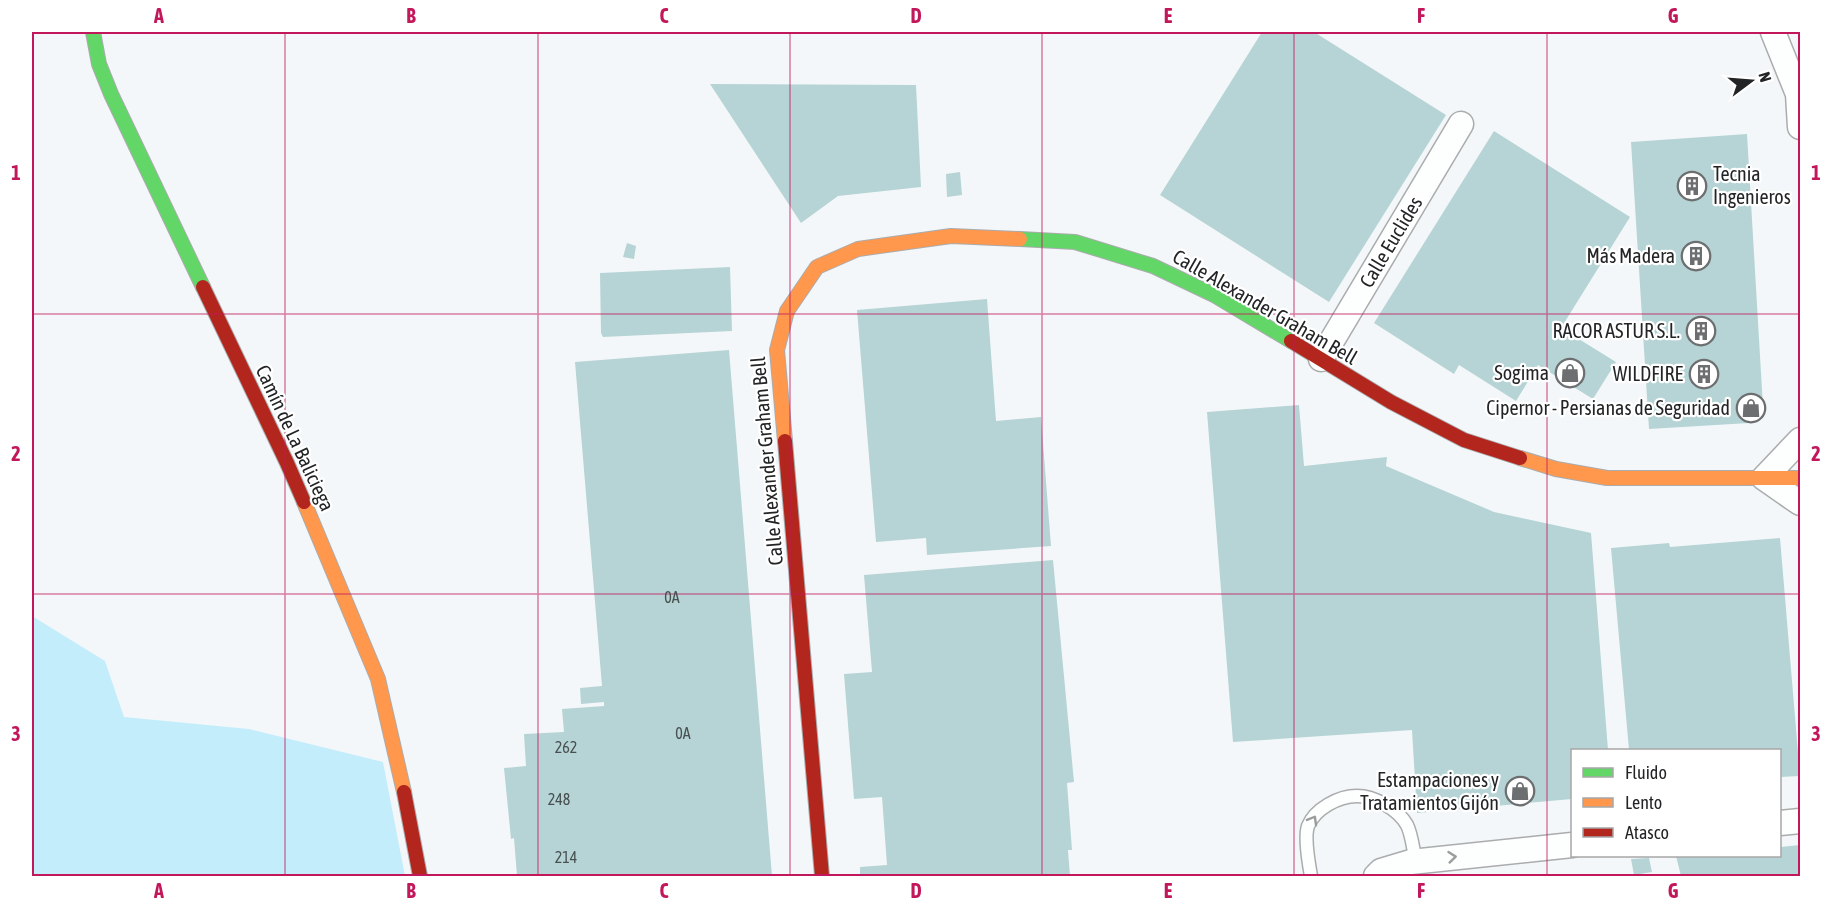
<svg xmlns="http://www.w3.org/2000/svg" width="1832" height="908" font-family="'Asap Condensed',sans-serif">
<style>
.green{fill:#c4edfb}
.building{fill:#b6d4d5}
.lines{fill:none;stroke-linecap:round;stroke-linejoin:round}
.lane-casing{stroke:#aaacad;stroke-width:15}
.street-casing{stroke:#aaacad;stroke-width:27}
.fast-casing{stroke:#aaacad;stroke-width:16}
.slow-casing{stroke:#aaacad;stroke-width:16}
.jam-casing{stroke:#aaacad;stroke-width:16}
.lane{stroke:#fdfefe;stroke-width:12}
.street{stroke:#fdfefe;stroke-width:24}
.fast{stroke:#63d668;stroke-width:14}
.slow{stroke:#ff974d;stroke-width:14}
.jam{stroke:#b3261e;stroke-width:14}
.oneway{stroke:#9b9c9c}
.grid{fill:none;stroke:#c2185b;stroke-width:1.5;stroke-opacity:0.55}
.labels{text-anchor:middle;stroke-width:4.5;stroke-linejoin:round;paint-order:stroke}
.number-label{font-size:16px;fill:#485051}
.poi-label{font-size:20px;fill:#232425;stroke:#fff;text-anchor:end}
.street-label{font-size:20px;fill:#232425;stroke:#fff}
.neatline{fill:none;stroke:#c2185b;stroke-width:2}
.grid-label{font-size:20px;text-anchor:middle;font-weight:bold;fill:#c2185b}
</style>
<rect width="100%" height="100%" fill="#f4f7f9"/>
<path class="green" d="M32 616 105 661 124 717 249 729 383 762 405 876H32Z"/>
<path class="building" d="M1262 32H1314L1446 115 1329 302 1160 195Z
M710 84 916 85 921 187 838 196 801 223Z
M1494 131 1630 217 1561 328 1616 362 1593 399 1538 365 1516 401 1459 365 1454 374 1374 323Z
M1747 134 1763 407 1749 423 1649 429 1631 142Z
M960 172 962 195 947 197 946 174Z
M627 243 636 246 634 259 623 257Z
M730 267 732 331 603 337 601 333 600 273Z
M987 299 996 421 1041 417 1051 546 927 555 926 538 876 542 857 310Z
M729 350 772 876H517L514 838 511 839 504 768 526 766 524 734 564 732 562 709 604 706V702L581 704 580 688 602 686 575 362Z
M1299 405 1304 466 1387 457 1386 466 1494 512 1591 533 1608 750H1572V799L1417 813 1412 730 1233 742 1207 412Z
M1780 538 1800 776 1780 777 1779 750H1629L1611 548 1669 543 1670 547Z
M1053 560 1074 782 1067 783 1072 850H1068L1070 876H860V867L887 865 882 797 854 799 849 737 844 674 872 672 864 575Z
M1800 845V876H1681L1676 856H1780V847Z
M1649 858 1652 872 1634 875 1631 859Z"/>
<g class="lines">
<g class="lane-casing">
<path id="lane" d="M1311 876C1309 865 1304 837 1308 826 1315 809 1338 796 1357 796 1374 796 1398 809 1407 825 1412 835 1413 850 1416 861"/>
</g>
<g class="street-casing">
<path id="street" d="M1773 32 1798 94 1800 127
M1321 359 1461 124
M1800 440 1764 478 1800 503
M1780 823 1800 821
M1376 876 1381 871 1411 862 1572 845"/>
</g>
<g class="fast-casing">
<path id="fast" d="M93 32 99 64 111 94 203 287
M1020 239 1075 242 1153 266 1214 295 1291 341"/>
</g>
<g class="slow-casing">
<path id="slow" d="M785 441 777 350 787 311 817 267 858 249 951 236 1020 239
M1520 458 1556 469 1607 478H1800
M304 502 378 679 404 792"/>
</g>
<g class="jam-casing">
<path id="jam" d="M203 287 287 463 304 502
M1291 341 1391 402 1464 440 1520 458
M785 441 822 876
M404 792 420 876"/>
</g>
<use href="#lane" class="lane"/>
<use href="#street" class="street"/>
<use href="#fast" class="fast"/>
<use href="#slow" class="slow"/>
<use href="#jam" class="jam"/>
</g>
<defs><path id="oneway-chevron" d="M-2-3.5L2.5 0L-2 3.5" fill="none" stroke-width="1.6" stroke-linecap="round" stroke-linejoin="round" transform="scale(1.5)"/></defs>
<g class="oneway">
<use href="#oneway-chevron" transform="translate(1313 820) rotate(-60)"/>
<use href="#oneway-chevron" transform="translate(1452 857) rotate(-6)"/>
</g>
<path class="grid" d="M285 32V876M538 32V876M790 32V876M1042 32V876M1294 32V876M1547 32V876M32 314H1800M32 594H1800"/>
<defs>
<g id="building-ring" transform="scale(1.5)"><circle r="9.5" fill="#fff" stroke="#6c6e6f" stroke-width="1.5"/><path d="M-4-6H4V6H1V3H-1V6H-4ZM-2.5-4.3h1.7v1.8h-1.7ZM.8-4.3h1.7v1.8H.8ZM-2.5-1h1.7V.8h-1.7ZM.8-1h1.7V.8H.8Z" fill="#6c6e6f"/></g>
<g id="shop-ring" transform="scale(1.5)"><circle r="9.5" fill="#fff" stroke="#6c6e6f" stroke-width="1.5"/><path d="M-5-2.5h2.3a2.7 3.5 0 0 1 5.4 0H5L5.5 6h-11ZM-1.5-2.5h3a1.5 2.3 0 0 0-3 0Z" fill="#6c6e6f"/></g>
</defs>
<g fill-rule="evenodd">
<use href="#building-ring" x="1692" y="186"/>
<use href="#building-ring" x="1696" y="256"/>
<use href="#building-ring" x="1701" y="331"/>
<use href="#shop-ring" x="1570" y="373"/>
<use href="#building-ring" x="1704" y="374"/>
<use href="#shop-ring" x="1751" y="408"/>
<use href="#shop-ring" x="1520" y="791"/>
</g>
<g class="labels">
<g class="number-label">
<text x="672" y="603">0A</text>
<text x="683" y="739">0A</text>
<text x="566" y="753">262</text>
<text x="559" y="805">248</text>
<text x="566" y="863">214</text>
</g>
<g class="poi-label">
<text x="1713" y="181" text-anchor="start">Tecnia<tspan x="1713" dy="23">Ingenieros</tspan></text>
<text x="1675" y="263">Más Madera</text>
<text x="1680" y="338">RACOR ASTUR S.L.</text>
<text x="1549" y="380">Sogima</text>
<text x="1683" y="381">WILDFIRE</text>
<text x="1730" y="415">Cipernor - Persianas de Seguridad</text>
<text x="1499" y="787">Estampaciones y<tspan x="1499" dy="23">Tratamientos Gijón</tspan></text>
</g>
<g class="street-label">
<text transform="translate(1391 242) rotate(-59)" y="7">Calle Euclides</text>
<text transform="translate(1265 307) rotate(30)" y="7">Calle Alexander Graham Bell</text>
<text transform="translate(295 438) rotate(65)" y="7">Camín de La Baliciega</text>
<text transform="translate(767 461) rotate(-95)" y="7">Calle Alexander Graham Bell</text>
</g>
</g>
<rect width="1832" height="908" fill="none" stroke="#ffffff" stroke-width="66"/>
<rect x="1571" y="749" width="210" height="108" fill="#ffffff" stroke="#a7a7a8" stroke-width="1.5"/>
<rect x="1583" y="768" width="30" height="9" fill="#63d668" stroke="#a7a7a8" stroke-width="1.5"/>
<text x="1625" y="779" font-size="18" fill="#232425">Fluido</text>
<rect x="1583" y="798" width="30" height="9" fill="#ff974d" stroke="#a7a7a8" stroke-width="1.5"/>
<text x="1625" y="809" font-size="18" fill="#232425">Lento</text>
<rect x="1583" y="828" width="30" height="9" fill="#b3261e" stroke="#a7a7a8" stroke-width="1.5"/>
<text x="1625" y="839" font-size="18" fill="#232425">Atasco</text>
<g transform="translate(1751 81) rotate(74)" stroke="#ffffff" stroke-width="4.5" paint-order="stroke">
<path d="M0-4.5L10 22L0 15L-10 22Z" fill="#232425"/>
<text y="-9" font-size="16" font-weight="bold" text-anchor="middle" fill="#232425">N</text>
</g>
<rect x="33" y="33" width="1766" height="842" class="neatline"/>
<g class="grid-label">
<text x="159" y="23">A</text>
<text x="411" y="23">B</text>
<text x="664" y="23">C</text>
<text x="916" y="23">D</text>
<text x="1168" y="23">E</text>
<text x="1421" y="23">F</text>
<text x="1673" y="23">G</text>
<text x="16" y="180">1</text>
<text x="1816" y="180">1</text>
<text x="16" y="461">2</text>
<text x="1816" y="461">2</text>
<text x="16" y="741">3</text>
<text x="1816" y="741">3</text>
<text x="159" y="898">A</text>
<text x="411" y="898">B</text>
<text x="664" y="898">C</text>
<text x="916" y="898">D</text>
<text x="1168" y="898">E</text>
<text x="1421" y="898">F</text>
<text x="1673" y="898">G</text>
</g>
</svg>
